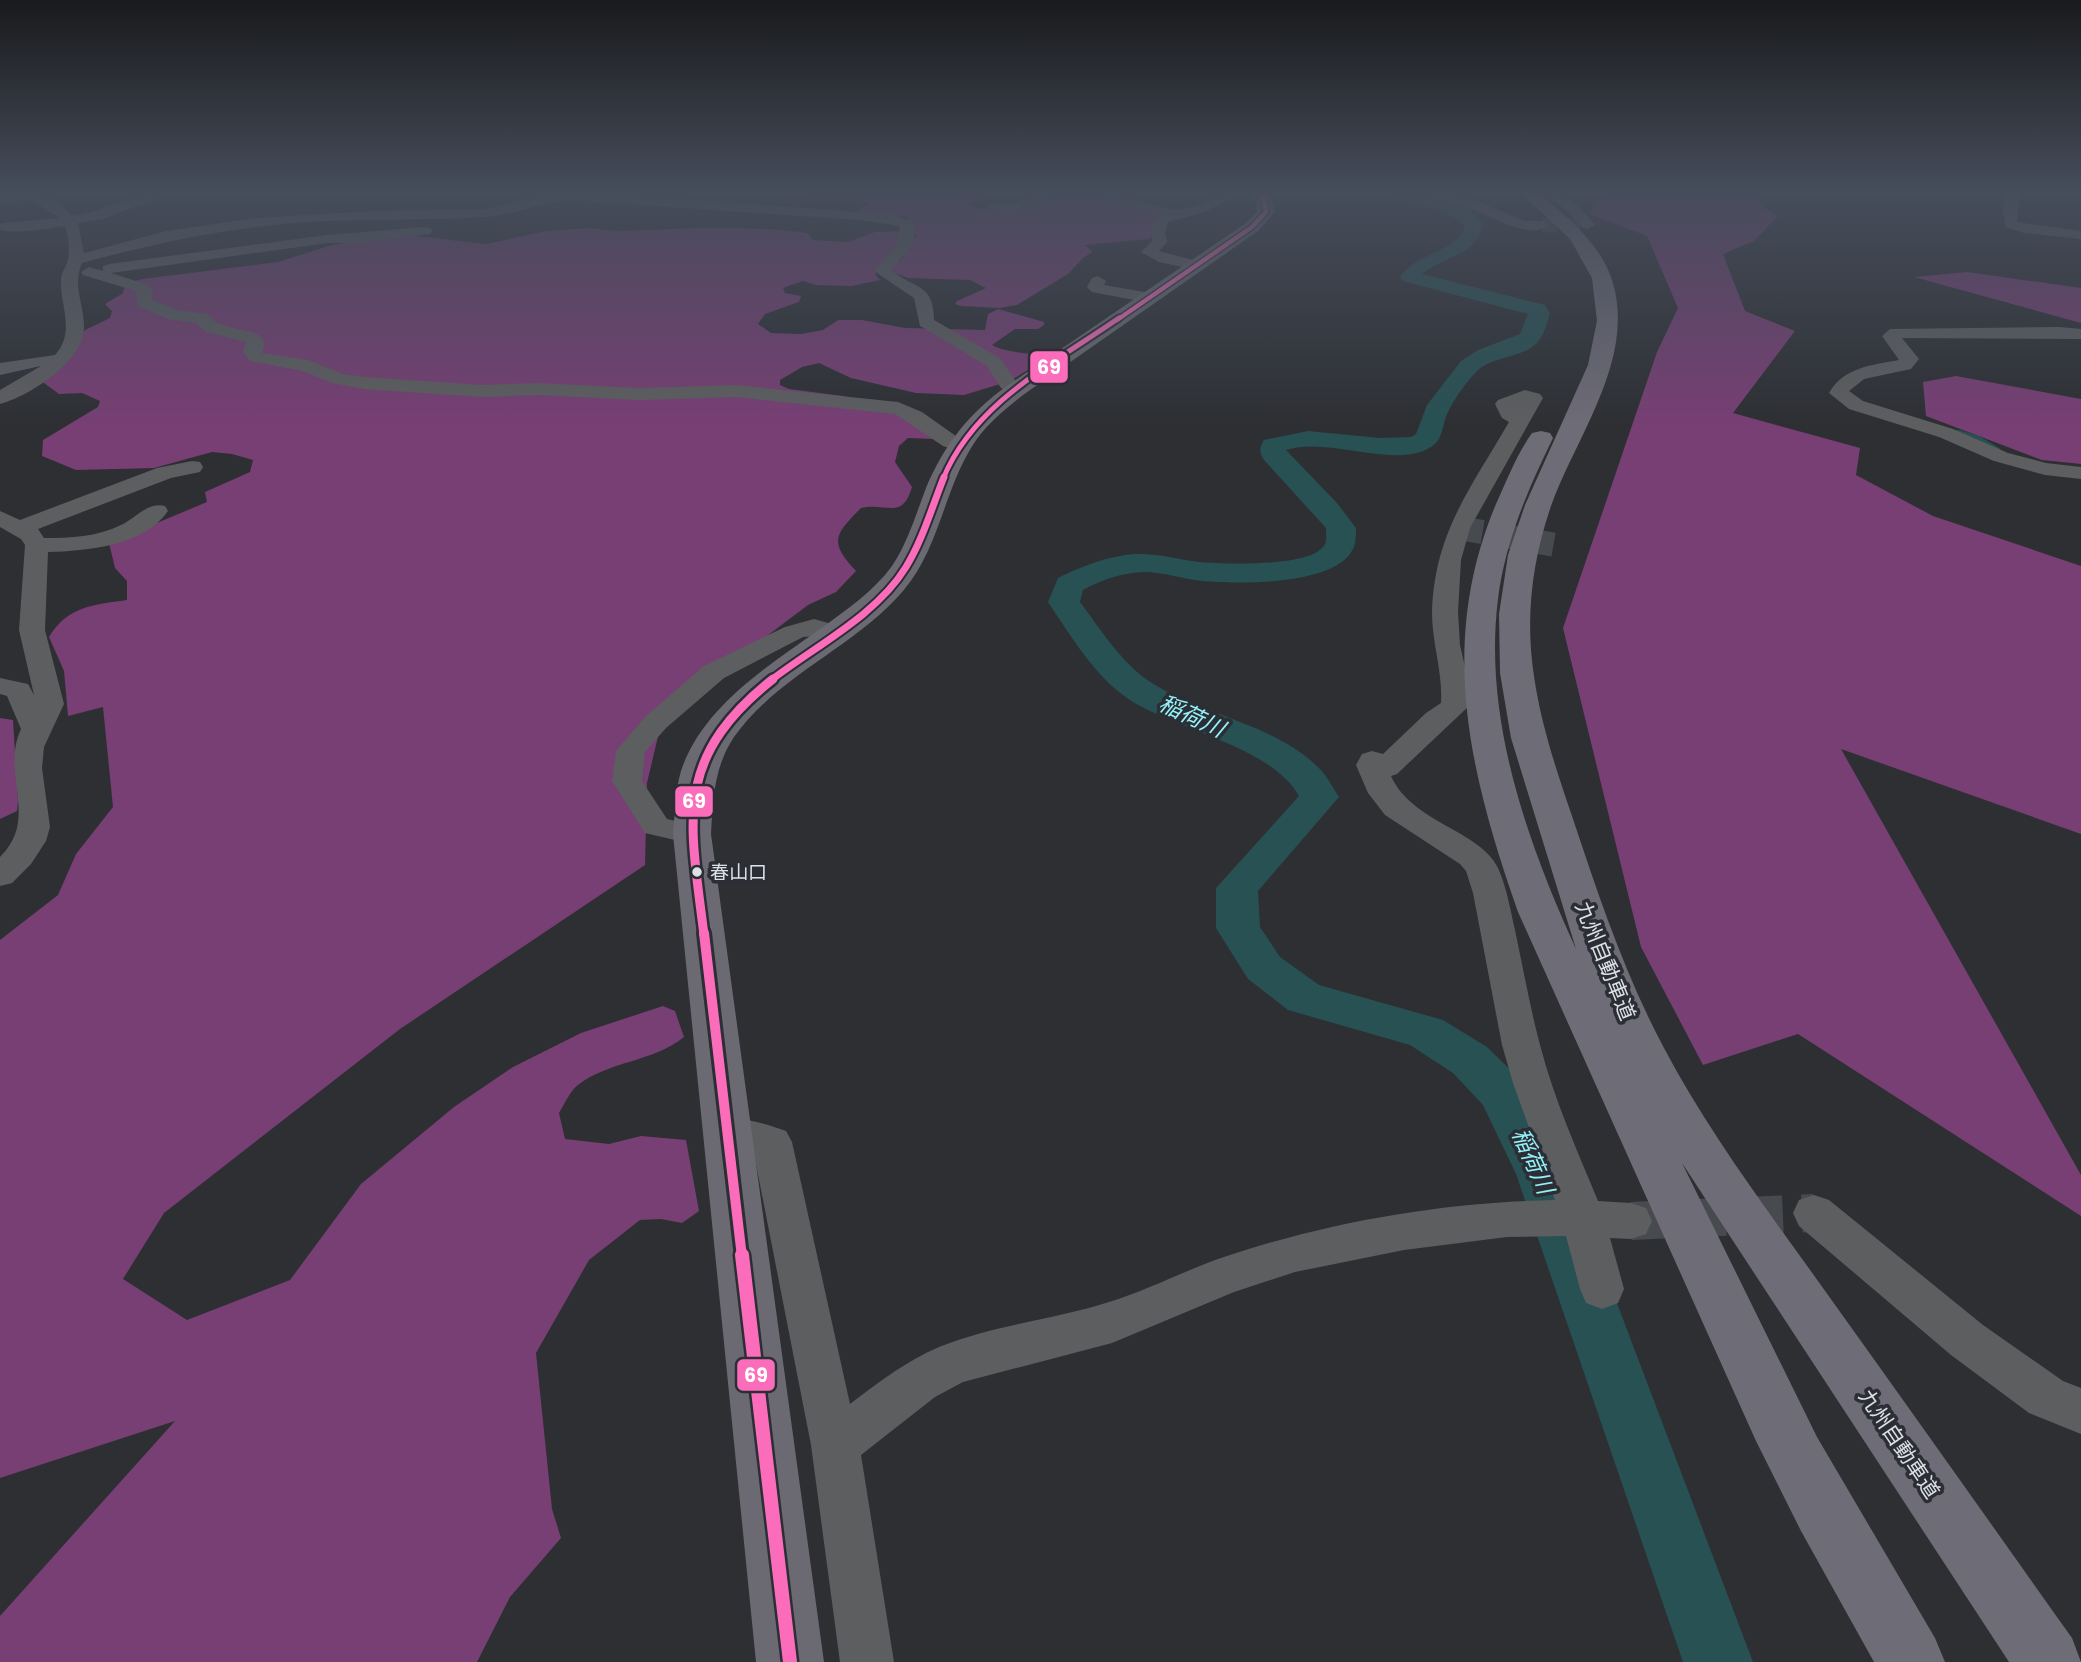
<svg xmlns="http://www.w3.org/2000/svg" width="2081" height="1662" font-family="Poppins,'Noto Sans JP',sans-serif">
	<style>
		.forest { fill: #773f74 }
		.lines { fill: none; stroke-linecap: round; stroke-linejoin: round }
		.stream { stroke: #285153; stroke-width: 4.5 }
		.river { fill: #285153; fill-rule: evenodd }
		.minor-tunnel-far2 { stroke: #474a4e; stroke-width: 15; stroke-dasharray: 15 8; stroke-linecap: butt }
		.minor-tunnel-far1 { stroke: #474a4e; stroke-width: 24; stroke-dasharray: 24 12; stroke-linecap: butt }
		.minor-tunnel { stroke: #474a4e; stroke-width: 38; stroke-dasharray: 38 19; stroke-linecap: butt }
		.minor { fill: #5d5e60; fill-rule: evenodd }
		.major { fill: #6b6a72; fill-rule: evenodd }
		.highway { fill: #6e6c76; fill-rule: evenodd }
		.bus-1-far5-casing { stroke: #2b2e35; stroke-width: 7 }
		.bus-1-far4-casing { stroke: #2b2e35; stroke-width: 9 }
		.bus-1-far3-casing { stroke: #2b2e35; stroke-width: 11 }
		.bus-1-far2-casing { stroke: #2b2e35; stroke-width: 14 }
		.bus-1-far1-casing { stroke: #2b2e35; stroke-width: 16 }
		.bus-1-casing { stroke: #2b2e35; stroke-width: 19 }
		.bus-1-far5 { stroke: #fb6dba; stroke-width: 4.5 }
		.bus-1-far4 { stroke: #fb6dba; stroke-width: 5 }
		.bus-1-far3 { stroke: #fb6dba; stroke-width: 7 }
		.bus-1-far2 { stroke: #fb6dba; stroke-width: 9 }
		.bus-1-far1 { stroke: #fb6dba; stroke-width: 10 }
		.bus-1 { stroke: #fb6dba; stroke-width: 14 }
		.bus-dot { fill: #dde0e4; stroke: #2b2e35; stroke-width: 2.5 }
		.labels { text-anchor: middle; stroke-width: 7; stroke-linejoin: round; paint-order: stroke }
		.bus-label { font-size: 19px; fill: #dde0e4; stroke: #2b2e35; text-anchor: start }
		.street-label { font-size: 21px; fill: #dde0e4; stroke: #2b2e35 }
		.water-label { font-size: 23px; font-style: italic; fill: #93f2f8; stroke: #2b2e35 }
		.line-badge { stroke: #2b2e35; stroke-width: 2.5 }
		.badge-label { font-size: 19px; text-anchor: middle; font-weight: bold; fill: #fff }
	</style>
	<rect width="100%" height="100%" fill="#2d2f33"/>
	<g class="forest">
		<path d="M 797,193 L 995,194 L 967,204 C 979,211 1005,210 1020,208 C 1032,206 1044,198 1056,197 C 1094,192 1133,205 1169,214 L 1149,239 L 1085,245 L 1093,252 L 1084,257 L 1068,274 L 1017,305 L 999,308 L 961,306 L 955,304 L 957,301 L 986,288 L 970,280 L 908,278 L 892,272 L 890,267 L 901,260 L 916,236 L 907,217 L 855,214 L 871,202 L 794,197 Z"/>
		<path d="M 1613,193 L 1747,193 L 1777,217 L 1754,241 L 1723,254 L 1745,311 L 1795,331 L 1733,413 L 1860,448 L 1856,475 L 1933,516 L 2081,566 L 2081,834 L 1841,749 L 2081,1175 L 2081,1216 L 1798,1034 L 1703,1065 L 1641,947 L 1563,628 L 1657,352 L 1678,308 L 1647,236 L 1590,214 L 1597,201 L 1619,197 Z"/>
		<path d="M 590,228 C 618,233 643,230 671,229 C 716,227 762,227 807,233 L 813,240 L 848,242 L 875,232 L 904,231 L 902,247 L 875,274 L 880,280 L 852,286 L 816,285 L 803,281 L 783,288 L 785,293 L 801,296 L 799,302 L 765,314 L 758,324 L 771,333 L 801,334 L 823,330 L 838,320 L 862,320 L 905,328 L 985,330 L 988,314 L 998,309 L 1044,322 L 1044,325 L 1038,329 L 1015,329 L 992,345 C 1005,353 1033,353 1049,357 L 1010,381 L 964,395 L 916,393 L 851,378 L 819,363 L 802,367 L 780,380 L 780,385 L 789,389 L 843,396 L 906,412 L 933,439 L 908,438 L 899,446 L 895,462 L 912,487 C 902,521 887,502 861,508 C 834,535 829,542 856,571 L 836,592 L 808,605 L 735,660 L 660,728 L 647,783 L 645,865 L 400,1029 L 164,1213 L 123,1279 L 187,1320 L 290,1280 L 361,1184 L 454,1107 L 513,1067 L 581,1033 L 663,1006 L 675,1011 L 684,1037 C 653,1062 609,1061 578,1085 C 570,1091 564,1105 559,1113 L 565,1139 L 609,1144 L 641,1136 L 686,1140 L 699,1211 L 682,1223 L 661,1219 L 640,1220 L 589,1260 L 536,1353 L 552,1509 L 561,1538 L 510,1597 L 477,1662 L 0,1662 L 0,1616 L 175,1421 L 0,1478 L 0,940 L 58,895 L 76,854 L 113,807 L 103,707 L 68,716 L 64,671 L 49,637 C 68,606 93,605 127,600 L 127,581 L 115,568 L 109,543 L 207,502 L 205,492 L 250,472 L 253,460 L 232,454 L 212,452 L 154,468 L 76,470 L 42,456 L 43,440 L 98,407 L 100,401 L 82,393 L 59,394 L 40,380 L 85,330 L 110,318 L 112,311 L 105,304 L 123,293 L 125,284 L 142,279 L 278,262 L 332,245 L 407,235 L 486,244 L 547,231 Z"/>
		<path d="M 1967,272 L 2081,288 L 2081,323 L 1914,277 Z"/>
		<path d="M 1956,376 L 2081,399 L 2081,464 L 2042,460 L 1926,416 L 1923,382 Z"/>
		<path d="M 0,718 L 13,720 L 18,801 L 17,811 L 0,819 Z"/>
	</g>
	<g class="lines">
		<path class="stream" d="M 1958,432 L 1978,438 L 1998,450"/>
		<path class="river" d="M 1384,193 C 1418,193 1460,194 1483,224 C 1476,257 1445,255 1422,274 L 1545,305 L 1550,314 C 1547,322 1545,332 1540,339 C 1528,358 1495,355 1478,370 C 1466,382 1454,399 1447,414 C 1442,426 1443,440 1431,447 C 1394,470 1329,436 1286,450 L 1337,503 L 1356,528 C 1356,535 1356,543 1353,549 C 1335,586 1238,584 1202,581 C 1182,579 1164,572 1144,572 C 1122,573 1103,579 1083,590 L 1080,602 C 1102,631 1122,665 1155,685 C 1207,716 1277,725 1321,770 C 1328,778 1333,788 1339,797 L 1258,891 L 1260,927 L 1280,957 L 1319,985 L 1443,1020 L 1487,1047 L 1520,1079 L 1568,1174 L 1753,1662 L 1683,1662 L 1516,1174 L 1483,1105 L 1453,1073 L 1410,1045 L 1288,1010 L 1248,979 L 1216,928 L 1216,888 L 1299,796 C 1270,745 1174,730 1127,698 C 1093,674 1071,636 1048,602 L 1058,578 C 1082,566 1108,556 1135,554 C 1157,553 1177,559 1199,562 C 1222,564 1314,568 1325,544 C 1327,540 1326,533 1326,528 L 1264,460 C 1259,452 1259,448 1264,440 L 1308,431 L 1380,438 L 1411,437 L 1416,434 L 1427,405 L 1461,361 L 1478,350 L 1520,334 L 1528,314 L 1403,281 L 1400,277 C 1419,250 1457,254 1465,225 L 1440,210 L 1386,197 Z"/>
		<path class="minor-tunnel-far2" d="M 1542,225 L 1588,225"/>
		<path class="minor-tunnel-far1" d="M 1459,528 L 1556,545"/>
		<path class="minor-tunnel" d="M 1631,1221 L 1814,1213"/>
		<g class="minor">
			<path d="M 19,193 C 40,192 59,200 73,216 C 106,210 138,192 172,193 L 102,219 L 78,223 L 84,253 L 166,231 L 256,218 L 371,211 L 487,209 L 546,194 L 599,193 L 887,214 L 912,221 C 921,242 904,255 891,270 C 914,289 934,283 934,320 L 1000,358 L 1015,380 L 1028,389 L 1018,395 L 1001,388 L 987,366 L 920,326 L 914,298 L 877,273 L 875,270 L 897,245 L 900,226 L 860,220 L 569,200 C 540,202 514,215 485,217 C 421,221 357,218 292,223 C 216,230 156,243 82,263 C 72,285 84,304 84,327 C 84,361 30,396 0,404 L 0,390 L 41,366 L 0,375 L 0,363 L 55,355 C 76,332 60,306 61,280 C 61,272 67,266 68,259 C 70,248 68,235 65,226 C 45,229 19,234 0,230 L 0,224 L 5,223 L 60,218 L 31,200 L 0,204 L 0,196 Z"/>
			<path d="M 1039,193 L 1057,193 C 1042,206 1003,221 986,207 L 993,203 L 1015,203 Z"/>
			<path d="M 1098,193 C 1125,192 1154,211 1180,209 C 1203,208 1218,192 1244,193 L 1205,212 L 1168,222 L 1165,232 L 1167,242 L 1159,251 L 1201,262 L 1204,265 L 1196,270 L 1159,262 L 1141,252 L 1152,241 C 1151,231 1151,218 1162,214 L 1112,202 Z"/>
			<path d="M 1421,193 L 1443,193 L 1479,202 L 1524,221 L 1542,221 L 1549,225 C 1531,241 1491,216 1472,209 C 1456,203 1439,200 1423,196 Z"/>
			<path d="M 1542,193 C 1566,192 1581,207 1595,225 L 1588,229 L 1583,228 L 1565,209 Z"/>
			<path d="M 2006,193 L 2020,193 L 2017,222 L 2081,231 L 2081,239 L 2024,233 L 2005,227 L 2003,208 Z"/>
			<path d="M 425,227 L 430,228 L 432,231 L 430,234 L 352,243 L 327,243 L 111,273 L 148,285 L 153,290 L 152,300 L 177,310 L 207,314 L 218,324 L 258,334 L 265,343 L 262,353 L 308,360 L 343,374 L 364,377 L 482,385 L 539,383 L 638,388 L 737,385 L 898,402 L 922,412 L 970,446 L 967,450 L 960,452 L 943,446 L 895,414 L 737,397 L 638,400 L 539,395 L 482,397 L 364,389 L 332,383 L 303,371 L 250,361 L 243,352 L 246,342 L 206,332 L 196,323 L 168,319 L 138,306 L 136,291 L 83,275 L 81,272 L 89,267 L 103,271 L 103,266 L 109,264 L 327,235 Z"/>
			<path d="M 1098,276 L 1106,281 L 1104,285 L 1150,293 L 1158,298 L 1150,303 L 1092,292 L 1087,287 L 1092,278 Z"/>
			<path d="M 2060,327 L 2081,329 L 2081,339 L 1902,338 L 1919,359 L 1911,369 L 1864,379 L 1849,391 L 1863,401 L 1953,429 L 2008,453 L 2046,463 L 2081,467 L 2081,479 L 2045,475 L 1994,461 L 1939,437 L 1849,409 L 1829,393 C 1844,367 1872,365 1899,360 L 1882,336 L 1890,329 Z"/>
			<path d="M 1525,390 L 1540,394 L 1543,398 L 1470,528 L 1461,560 L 1458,612 L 1460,645 L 1470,689 L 1469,706 L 1397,774 L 1391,776 C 1412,823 1480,830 1498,868 C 1507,888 1510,909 1515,930 C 1523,968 1530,1007 1540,1045 C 1554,1099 1577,1150 1598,1201 L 1631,1203 L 1646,1208 L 1652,1221 L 1646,1234 L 1631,1239 L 1610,1238 L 1624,1289 L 1618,1303 L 1602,1309 L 1586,1303 L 1580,1289 L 1566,1236 L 1507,1237 L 1404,1250 L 1295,1272 L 1234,1292 L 1112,1343 L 963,1382 L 935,1397 L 861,1455 L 894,1662 L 840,1662 L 811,1445 L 754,1154 L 714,1144 L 708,1133 L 714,1122 C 737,1114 764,1123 786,1131 L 792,1142 L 850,1404 C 879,1382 906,1361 939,1347 C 993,1325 1053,1320 1109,1302 C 1149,1290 1187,1269 1227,1256 C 1332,1221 1445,1202 1555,1200 L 1513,1083 L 1502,1045 L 1473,893 L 1466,871 L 1460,864 L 1385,815 L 1368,793 L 1356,765 L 1362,754 L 1372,751 L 1383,754 L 1426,713 L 1441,703 C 1443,673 1432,643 1432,613 C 1434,533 1471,488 1509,422 L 1502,418 L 1495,404 L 1498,400 Z"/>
			<path d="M 192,461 L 200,462 L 203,467 L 200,472 L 171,478 L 38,529 L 44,538 C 70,538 97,537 121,525 C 136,518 147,502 165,506 L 168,511 C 144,546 87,551 48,552 L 45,630 L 64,704 L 44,747 L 42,768 L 50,827 L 46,841 L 31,864 L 12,883 L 0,886 L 0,857 C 40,818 0,774 21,729 L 7,696 L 0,694 L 0,678 L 28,684 L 34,695 L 19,630 L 25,545 L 21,539 L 0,527 L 0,511 L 20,520 L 157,468 Z"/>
			<path d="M 814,619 L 846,628 L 850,634 L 846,640 C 831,643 818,634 803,637 L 724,678 L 666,728 L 645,752 L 642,781 L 667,819 L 703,827 L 708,834 L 703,841 L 692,844 L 645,833 L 612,781 L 616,751 L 621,745 L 646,716 L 704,666 L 785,627 Z"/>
			<path d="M 1814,1195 L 1829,1200 L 1983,1325 L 2063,1381 L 2081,1388 L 2081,1434 L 2029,1413 L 1951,1355 L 1799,1226 L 1793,1213 L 1799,1200 Z"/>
		</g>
		<path class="major" d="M 1250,193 L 1267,193 L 1272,200 L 1275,212 L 1258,231 L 1023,395 C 1004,410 984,426 971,448 C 943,494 939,549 903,591 C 854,648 778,675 734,737 C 714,767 713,799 711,834 L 824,1662 L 756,1662 L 673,834 C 675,813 675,791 681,771 C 702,707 768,666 820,629 C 845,611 874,591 892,566 C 908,542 916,514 926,488 C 944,445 969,413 1007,386 L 1246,223 L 1257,211 L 1256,201 Z"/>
		<path class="highway" d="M 1521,193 L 1539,193 C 1567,217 1600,243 1612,280 C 1637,358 1576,436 1551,506 C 1532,561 1525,618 1534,676 C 1541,725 1557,772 1573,819 C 1599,897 1625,975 1664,1048 C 1710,1135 1771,1215 1828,1295 C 1910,1409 1991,1524 2072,1638 L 2081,1662 L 2009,1662 L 1682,1163 L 1817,1437 L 1935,1638 L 1945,1662 L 1874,1662 L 1801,1531 L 1756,1441 L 1518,912 C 1470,775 1437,644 1496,504 C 1507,480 1517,454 1532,433 L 1541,431 L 1550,433 L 1553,438 C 1528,489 1505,542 1498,599 C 1483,719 1527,841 1576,949 L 1511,738 L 1500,673 L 1499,614 L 1508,555 L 1525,505 L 1588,365 L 1597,321 L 1592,278 L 1570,239 Z"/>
		<defs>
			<path id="bus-1-far5" d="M 1117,320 L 1252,227 L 1266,212 L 1264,200 L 1258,193"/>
			<path id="bus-1-far4" d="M 943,479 C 974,403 1054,363 1119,318"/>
			<path id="bus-1-far3" d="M 770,681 C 815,646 876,616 906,567 C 923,539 932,507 944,477"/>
			<path id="bus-1-far2" d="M 704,935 C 690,821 672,759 773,679"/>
			<path id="bus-1-far1" d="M 704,933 L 742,1257"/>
			<path id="bus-1" d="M 742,1255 L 790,1662"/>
		</defs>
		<use href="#bus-1-far5" class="bus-1-far5-casing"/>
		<use href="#bus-1-far4" class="bus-1-far4-casing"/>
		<use href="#bus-1-far3" class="bus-1-far3-casing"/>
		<use href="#bus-1-far2" class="bus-1-far2-casing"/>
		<use href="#bus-1-far1" class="bus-1-far1-casing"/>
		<use href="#bus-1" class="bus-1-casing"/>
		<use href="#bus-1-far5" class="bus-1-far5"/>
		<use href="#bus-1-far4" class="bus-1-far4"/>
		<use href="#bus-1-far3" class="bus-1-far3"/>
		<use href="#bus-1-far2" class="bus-1-far2"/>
		<use href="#bus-1-far1" class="bus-1-far1"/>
		<use href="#bus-1" class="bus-1"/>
	</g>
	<linearGradient id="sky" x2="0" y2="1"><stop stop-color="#191a1c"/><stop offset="0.45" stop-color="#464d5b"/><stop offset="1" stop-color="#464d5b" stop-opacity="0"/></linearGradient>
	<rect width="2081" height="425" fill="url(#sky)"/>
	<circle class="bus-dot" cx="697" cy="872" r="6"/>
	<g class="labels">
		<g class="bus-label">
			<text x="710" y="879">春山口</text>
		</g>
		<g class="street-label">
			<text transform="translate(1605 961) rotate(68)" y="7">九州自動車道</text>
			<text transform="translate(1899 1444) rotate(56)" y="7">九州自動車道</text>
		</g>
		<g class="water-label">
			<text transform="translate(1192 716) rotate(25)" y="8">稲荷川</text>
			<text transform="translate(1533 1161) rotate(66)" y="8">稲荷川</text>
		</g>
	</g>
	<g class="line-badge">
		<rect x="1029" y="350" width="40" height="34" rx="7" fill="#fb6dba"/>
		<rect x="674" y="785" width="40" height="33" rx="7" fill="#fb6dba"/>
		<rect x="736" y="1358" width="40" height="34" rx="7" fill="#fb6dba"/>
	</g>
	<g class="badge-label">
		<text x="1049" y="374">69</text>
		<text x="694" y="808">69</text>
		<text x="756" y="1382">69</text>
	</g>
</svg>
